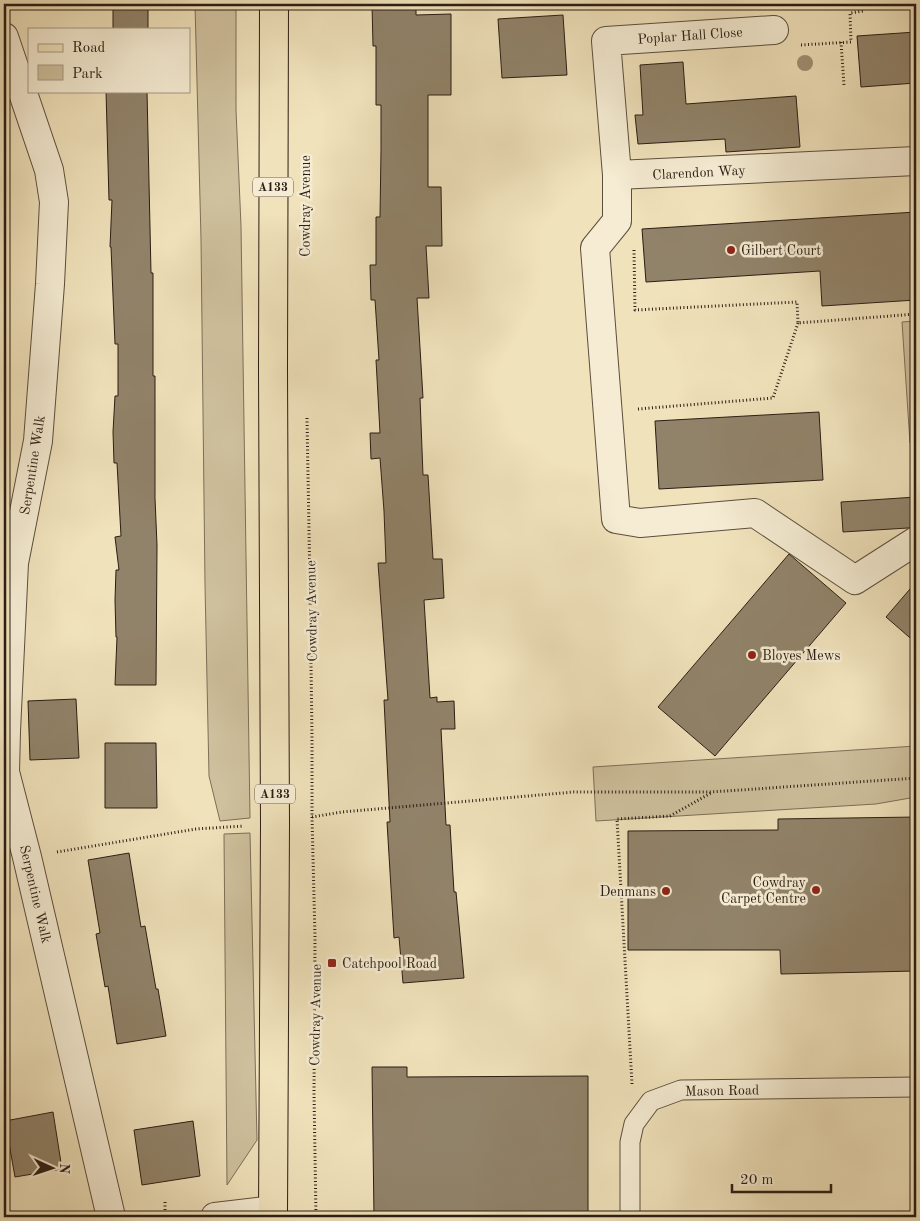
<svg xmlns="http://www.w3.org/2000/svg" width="920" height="1221" font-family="'Old Standard TT',serif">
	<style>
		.green { fill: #cfc19e; stroke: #7d6f58 }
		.building { fill: #91836a; stroke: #2b1d13 }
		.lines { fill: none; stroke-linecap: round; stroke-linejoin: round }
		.lane-casing { stroke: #5c4e3d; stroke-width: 21 }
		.street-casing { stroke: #5c4e3d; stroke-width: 30 }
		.primary-casing { stroke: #2b1d13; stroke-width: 30 }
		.path { stroke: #2b1d13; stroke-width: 3; stroke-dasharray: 1 2.5; stroke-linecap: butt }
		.lane { stroke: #f5ecd3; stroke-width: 19 }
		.street { stroke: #f5ecd3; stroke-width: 28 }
		.primary { stroke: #f0e2bb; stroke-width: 28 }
		.tree { fill: #9f9176 }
		.poi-dot { fill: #8f2418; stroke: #f5ecd3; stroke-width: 2 }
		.labels { text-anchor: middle; stroke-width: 5; stroke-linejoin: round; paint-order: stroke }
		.shield { fill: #f5ecd3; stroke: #685b4d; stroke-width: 1 }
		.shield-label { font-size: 12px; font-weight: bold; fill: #2b1d13 }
		.street-label { font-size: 14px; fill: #2b1d13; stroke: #f5ecd3 }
		.poi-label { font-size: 14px; fill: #2b1d13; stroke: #f5ecd3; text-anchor: start }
	</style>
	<rect width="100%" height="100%" fill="#f0e2bb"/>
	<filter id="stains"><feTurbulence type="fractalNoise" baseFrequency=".004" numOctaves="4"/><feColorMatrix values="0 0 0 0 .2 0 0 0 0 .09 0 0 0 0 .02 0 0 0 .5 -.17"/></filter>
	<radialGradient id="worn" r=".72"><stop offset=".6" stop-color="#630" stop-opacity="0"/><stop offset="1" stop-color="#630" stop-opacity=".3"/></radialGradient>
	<g class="green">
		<path d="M 195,4 L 236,4 L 236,110 L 241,226 L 250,818 L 220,821 L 209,776 L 205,585 L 201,239 Z"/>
		<path d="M 916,321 L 916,442 L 910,443 L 902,322 Z"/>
		<path d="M 916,746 L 916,797 L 876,804 L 596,821 L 593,767 Z"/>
		<path d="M 250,833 L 257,1140 L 227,1185 L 224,834 Z"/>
	</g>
	<g class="building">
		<rect x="113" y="4" width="35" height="25"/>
		<path d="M 372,4 L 416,4 L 416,15 L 451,14 L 451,95 L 428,95 L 428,187 L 441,187 L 442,246 L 426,246 L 429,298 L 417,298 L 423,398 L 420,398 L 423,475 L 428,475 L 433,559 L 442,559 L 444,598 L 424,600 L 430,698 L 437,697 L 437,702 L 454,701 L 455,729 L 441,729 L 446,825 L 450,825 L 454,892 L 456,892 L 464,978 L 403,983 L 399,937 L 394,938 L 387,822 L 390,822 L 384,700 L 388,700 L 378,563 L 386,563 L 384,511 L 380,458 L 371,459 L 370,433 L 380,433 L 376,360 L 379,360 L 375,300 L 371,300 L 370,265 L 376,265 L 376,217 L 380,217 L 381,150 L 381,105 L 376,105 L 376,46 L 373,46 Z"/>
		<path d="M 563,15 L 567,75 L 502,78 L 498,19 Z"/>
		<path d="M 916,32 L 916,83 L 861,87 L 857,36 Z"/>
		<path d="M 683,62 L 686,104 L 796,96 L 800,147 L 726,152 L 725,139 L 638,144 L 635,115 L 643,115 L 640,65 Z"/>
		<path d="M 106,91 L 147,91 L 151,273 L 153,273 L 153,376 L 155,376 L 155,498 L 157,545 L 156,685 L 115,685 L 117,637 L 116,637 L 115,600 L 116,570 L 119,570 L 115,537 L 121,536 L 117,463 L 114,463 L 113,432 L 115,396 L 118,396 L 118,344 L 115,344 L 111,247 L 110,247 L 112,200 L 109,200 Z"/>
		<path d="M 916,212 L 916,300 L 822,306 L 820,271 L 646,282 L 642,229 Z"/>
		<path d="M 819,412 L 823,480 L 659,489 L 655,421 Z"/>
		<path d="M 916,497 L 916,526 L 908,528 L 843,532 L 841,502 Z"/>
		<path d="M 789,554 L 846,603 L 715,756 L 658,707 Z"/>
		<path d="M 916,582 L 916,643 L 886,617 Z"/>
		<path d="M 76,699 L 79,758 L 30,760 L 28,701 Z"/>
		<path d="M 105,743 L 156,743 L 157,808 L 105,808 Z"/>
		<path d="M 916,817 L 916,971 L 781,974 L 780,950 L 628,950 L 628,831 L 778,830 L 778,819 Z"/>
		<path d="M 129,853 L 141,927 L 145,926 L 156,989 L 158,989 L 166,1036 L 117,1044 L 108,986 L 105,987 L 96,934 L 100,933 L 88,860 Z"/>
		<path d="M 372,1067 L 407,1067 L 407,1077 L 588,1076 L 588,1217 L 374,1217 Z"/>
		<path d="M 53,1112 L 62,1169 L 15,1177 L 5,1121 Z"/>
		<path d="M 193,1121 L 200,1176 L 142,1185 L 134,1130 Z"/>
	</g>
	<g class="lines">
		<defs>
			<path id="lane" d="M 630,1217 L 630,1142 L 634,1124 L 651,1101 L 681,1090 L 916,1087"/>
			<g id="street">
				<path d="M 774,30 L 606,41 L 617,175 L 916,161"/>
				<path d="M 4,37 L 49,170 L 54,202 L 50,284 L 38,441 L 14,563 L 6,731 L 5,772 L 27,857 L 111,1217"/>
				<path d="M 617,175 L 617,221 L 595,248 L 616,519 L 640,523 L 755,513 L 855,580 L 916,541"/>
				<path d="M 215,1217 L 273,1210"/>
			</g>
			<path id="primary" d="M 273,1217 L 275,824 L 273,370 L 274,4"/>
		</defs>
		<use href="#lane" class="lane-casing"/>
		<use href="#street" class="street-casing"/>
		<use href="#primary" class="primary-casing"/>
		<g class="path">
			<path d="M 841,42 L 844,85"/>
			<path d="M 801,45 L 851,42 L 850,13 L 863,11 L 863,4"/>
			<path d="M 634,250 L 635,310 L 797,302 L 798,323 L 916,314"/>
			<path d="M 638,409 L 773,398 L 798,323"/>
			<path d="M 307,418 L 310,587 L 312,738 L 312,817 L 315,937 L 314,1093 L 316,1217"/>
			<path d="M 312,817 L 342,812 L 574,792 L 711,792 L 916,778"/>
			<path d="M 57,852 L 196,829 L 244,826"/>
			<path d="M 632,1084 L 617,819 L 670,816 L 711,793"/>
			<path d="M 165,1202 L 165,1211"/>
		</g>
		<use href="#lane" class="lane"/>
		<use href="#street" class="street"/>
		<use href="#primary" class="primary"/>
	</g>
	<circle class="tree" cx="805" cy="63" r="8"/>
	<g class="poi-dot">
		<circle cx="731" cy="250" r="5"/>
		<circle cx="752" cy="655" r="5"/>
		<circle cx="816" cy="890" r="5"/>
		<circle cx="666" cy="891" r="5"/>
		<rect x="327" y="958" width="10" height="10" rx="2.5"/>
	</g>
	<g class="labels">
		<g class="shield">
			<rect x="253" y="177.5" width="40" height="19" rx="4"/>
			<rect x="255" y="784.5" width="40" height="19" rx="4"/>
		</g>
		<g class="shield-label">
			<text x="273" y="191">A133</text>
			<text x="275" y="798">A133</text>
		</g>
		<g class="street-label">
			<text transform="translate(690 35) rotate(-4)" y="5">Poplar Hall Close</text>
			<text transform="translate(699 172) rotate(-3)" y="5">Clarendon Way</text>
			<text transform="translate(305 206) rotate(-90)" y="5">Cowdray Avenue</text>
			<text transform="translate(32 465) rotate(-81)" y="5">Serpentine Walk</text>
			<text transform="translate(311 611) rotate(-91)" y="5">Cowdray Avenue</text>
			<text transform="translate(36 894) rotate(77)" y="5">Serpentine Walk</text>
			<text transform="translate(315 1015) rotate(-89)" y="5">Cowdray Avenue</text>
			<text transform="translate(722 1090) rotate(-1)" y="5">Mason Road</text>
		</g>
		<g class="poi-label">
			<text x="741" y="255">Gilbert Court</text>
			<text x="762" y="660">Bloyes Mews</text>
			<text x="806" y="887" text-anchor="end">Cowdray<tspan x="806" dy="16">Carpet Centre</tspan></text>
			<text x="656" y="896" text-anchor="end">Denmans</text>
			<text x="342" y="968">Catchpool Road</text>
		</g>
	</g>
	<rect width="920" height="1221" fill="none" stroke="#f0e2bb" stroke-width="20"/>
	<rect x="5" y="5" width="910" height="1211" fill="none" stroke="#2b1d13" stroke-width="2.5"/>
	<rect x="10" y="10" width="900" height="1201" fill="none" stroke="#2b1d13"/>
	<rect x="28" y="28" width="162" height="65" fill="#f5ecd3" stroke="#a49986"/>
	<rect x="38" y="44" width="25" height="8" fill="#f0e2bb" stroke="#a49986"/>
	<text x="72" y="52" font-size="15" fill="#2b1d13">Road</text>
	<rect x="38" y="65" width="25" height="15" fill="#cfc19e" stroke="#a49986"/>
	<text x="72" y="78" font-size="15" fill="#2b1d13">Park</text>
	<g transform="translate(52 1168) rotate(93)" stroke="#f5ecd3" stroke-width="4" paint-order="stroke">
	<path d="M0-4L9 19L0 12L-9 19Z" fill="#2b1d13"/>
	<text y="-8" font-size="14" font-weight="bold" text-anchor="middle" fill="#2b1d13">N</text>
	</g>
	<path d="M732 1184v8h99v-8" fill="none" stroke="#2b1d13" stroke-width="2.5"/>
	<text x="740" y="1184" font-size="15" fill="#2b1d13" stroke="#f5ecd3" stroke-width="4" paint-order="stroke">20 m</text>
	<rect width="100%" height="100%" filter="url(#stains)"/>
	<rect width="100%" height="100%" fill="url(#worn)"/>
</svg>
